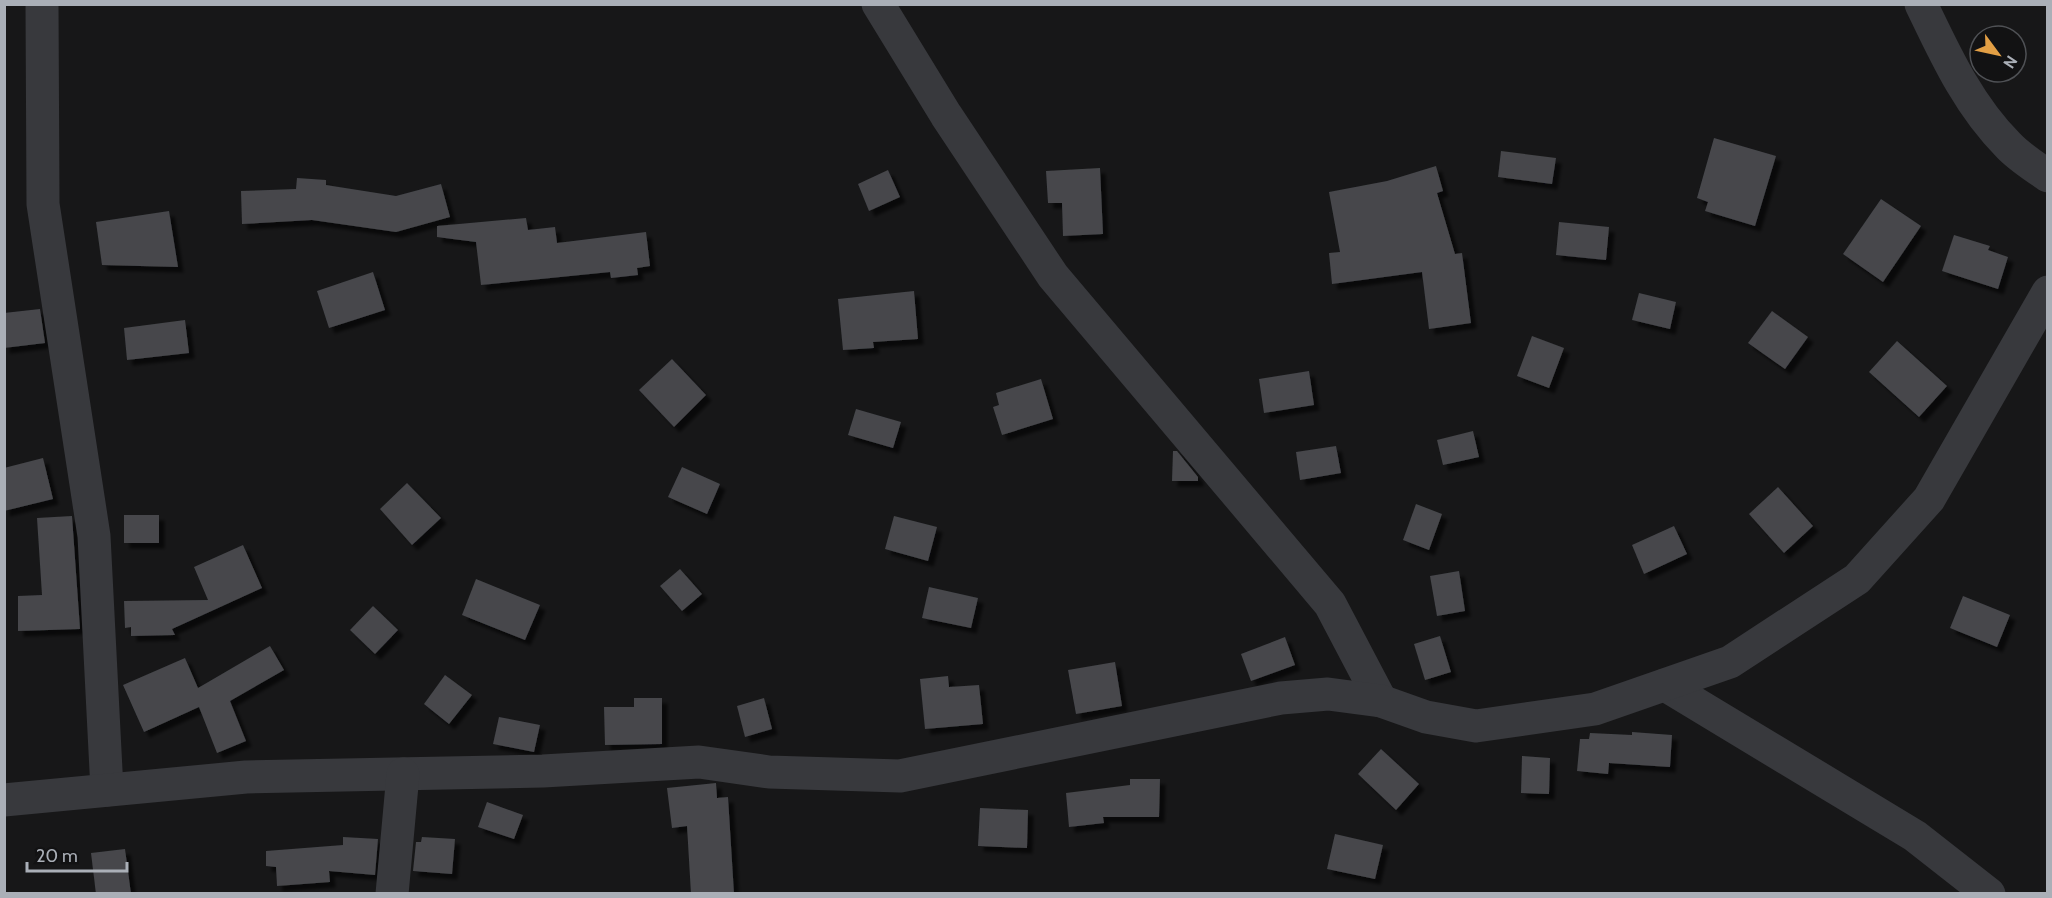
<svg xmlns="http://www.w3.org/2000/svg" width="2052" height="898" font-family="Cabin,sans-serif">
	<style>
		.building { fill: #46474b; filter: url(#shadow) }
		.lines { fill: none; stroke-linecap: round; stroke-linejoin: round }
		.minor { stroke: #38393d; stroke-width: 33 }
		.tertiary { stroke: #38393d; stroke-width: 33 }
	</style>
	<defs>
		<filter id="shadow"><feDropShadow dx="5.5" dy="5.5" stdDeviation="1.5" flood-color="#0009"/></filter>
	</defs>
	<rect width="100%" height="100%" fill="#171718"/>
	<g class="building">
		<path d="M 1714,138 L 1776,156 L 1755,226 L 1705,211 L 1708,202 L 1697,198 Z"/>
		<path d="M 1501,151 L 1556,158 L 1552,184 L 1498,177 Z"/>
		<path d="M 1436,166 L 1443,191 L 1437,193 L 1455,254 L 1462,253 L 1471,323 L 1429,329 L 1422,272 L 1332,284 L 1329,253 L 1340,252 L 1329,192 L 1387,181 Z"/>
		<path d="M 1100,168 L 1103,234 L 1063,236 L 1062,203 L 1048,203 L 1046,171 Z"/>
		<path d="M 888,170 L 900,197 L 869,211 L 858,184 Z"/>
		<path d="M 297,178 L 326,180 L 326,185 L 396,196 L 441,184 L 450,217 L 396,232 L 312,220 L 242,224 L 241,191 L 296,189 Z"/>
		<path d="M 1881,199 L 1921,226 L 1883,282 L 1843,254 Z"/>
		<path d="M 169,211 L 178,267 L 102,265 L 96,222 Z"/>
		<path d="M 526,218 L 528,230 L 555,227 L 557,243 L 646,232 L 650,266 L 637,268 L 638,275 L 611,278 L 610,272 L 481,285 L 476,242 L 437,237 L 437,226 Z"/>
		<path d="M 1559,222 L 1609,227 L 1606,260 L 1556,255 Z"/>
		<path d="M 1954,235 L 1990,246 L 1988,250 L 2008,257 L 1998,289 L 1942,271 Z"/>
		<path d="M 373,272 L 385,310 L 329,328 L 317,291 Z"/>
		<path d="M 914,291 L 918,339 L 873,342 L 874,348 L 843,350 L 838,299 Z"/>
		<path d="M 1639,293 L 1676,302 L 1670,329 L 1632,320 Z"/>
		<path d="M 40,309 L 45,343 L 4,348 L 4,313 Z"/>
		<path d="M 1772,311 L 1808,337 L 1785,369 L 1748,343 Z"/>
		<path d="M 185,320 L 189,353 L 127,360 L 124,328 Z"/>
		<path d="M 1532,336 L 1564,348 L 1549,388 L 1517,376 Z"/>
		<path d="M 1897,341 L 1947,386 L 1919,417 L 1869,372 Z"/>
		<path d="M 672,359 L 706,395 L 674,427 L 639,390 Z"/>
		<path d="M 1309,371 L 1314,405 L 1264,413 L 1259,379 Z"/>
		<path d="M 1041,379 L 1053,419 L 1002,435 L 993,407 L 999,405 L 996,393 Z"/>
		<path d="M 856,409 L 901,422 L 893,448 L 848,435 Z"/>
		<path d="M 1473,431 L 1479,457 L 1443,465 L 1437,440 Z"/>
		<path d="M 1336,446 L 1341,473 L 1300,480 L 1296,452 Z"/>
		<path d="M 1173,451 L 1177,451 L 1198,477 L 1198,481 L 1172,481 Z"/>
		<path d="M 43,458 L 53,499 L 4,511 L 4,468 Z"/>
		<path d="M 682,467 L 720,484 L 707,514 L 668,497 Z"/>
		<path d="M 407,483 L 441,518 L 412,545 L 380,509 Z"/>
		<path d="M 1778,487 L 1813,526 L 1784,553 L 1749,514 Z"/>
		<path d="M 1416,504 L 1442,514 L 1429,550 L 1403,540 Z"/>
		<rect x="124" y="515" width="35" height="28"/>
		<path d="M 72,516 L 80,629 L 18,631 L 18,596 L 42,595 L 37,518 Z"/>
		<path d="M 894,516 L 937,527 L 928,561 L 885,549 Z"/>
		<path d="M 1674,526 L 1687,554 L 1644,574 L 1632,545 Z"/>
		<path d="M 243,545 L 262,588 L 172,629 L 175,635 L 131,636 L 131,627 L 125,628 L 124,601 L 208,600 L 194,567 Z"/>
		<path d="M 680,569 L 702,594 L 682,611 L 660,586 Z"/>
		<path d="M 1459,571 L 1465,611 L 1437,616 L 1430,576 Z"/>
		<path d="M 476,579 L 540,605 L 525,640 L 462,615 Z"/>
		<path d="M 929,587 L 978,598 L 971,628 L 922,618 Z"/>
		<path d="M 1963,596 L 2010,615 L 1997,647 L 1950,628 Z"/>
		<path d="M 373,606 L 398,630 L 375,654 L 350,630 Z"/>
		<path d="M 1440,636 L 1451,672 L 1425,680 L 1414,644 Z"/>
		<path d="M 1285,637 L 1295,665 L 1251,681 L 1241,654 Z"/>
		<path d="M 270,646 L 284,670 L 230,701 L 246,741 L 217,753 L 199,707 L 144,732 L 123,685 L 185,658 L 198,688 Z"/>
		<path d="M 1115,662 L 1122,706 L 1076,714 L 1068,670 Z"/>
		<path d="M 445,675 L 472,695 L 449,724 L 424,704 Z"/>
		<path d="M 948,676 L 949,687 L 979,685 L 983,724 L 925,729 L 920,679 Z"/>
		<path d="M 634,698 L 662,698 L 662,744 L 605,745 L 604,707 L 634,707 Z"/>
		<path d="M 764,698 L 772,729 L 745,737 L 737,706 Z"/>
		<path d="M 499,717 L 540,725 L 534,752 L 493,744 Z"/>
		<path d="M 1632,732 L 1672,735 L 1670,767 L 1609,763 L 1608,774 L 1577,771 L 1580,739 L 1589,739 L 1590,733 L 1632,735 Z"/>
		<path d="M 1381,749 L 1419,784 L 1396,810 L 1358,774 Z"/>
		<path d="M 1522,756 L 1550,758 L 1549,794 L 1521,793 Z"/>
		<path d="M 1130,779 L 1160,779 L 1159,817 L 1103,817 L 1104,823 L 1069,827 L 1066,793 L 1130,785 Z"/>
		<path d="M 716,783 L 717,798 L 728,797 L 734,894 L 691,894 L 687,826 L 672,828 L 667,788 Z"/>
		<path d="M 487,802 L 523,815 L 514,839 L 478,827 Z"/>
		<path d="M 980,808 L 1028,810 L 1027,848 L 978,846 Z"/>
		<path d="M 1335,834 L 1383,845 L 1375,879 L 1327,869 Z"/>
		<path d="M 343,837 L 378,839 L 375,875 L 329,871 L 330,882 L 277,886 L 276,867 L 266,866 L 266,851 L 343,845 Z"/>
		<path d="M 422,837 L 455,839 L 452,874 L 413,871 L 416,842 L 421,842 Z"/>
		<path d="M 125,849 L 131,894 L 96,894 L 91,853 Z"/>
	</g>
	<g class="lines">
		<g class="minor">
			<path d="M 42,4 L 43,204 L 94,536 L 107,790"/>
			<path d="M 878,4 L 946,115 L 1053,276 L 1330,604 L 1381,701"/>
			<path d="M 1665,685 L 1915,836 L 1989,894"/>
			<path d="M 4,800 L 246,777 L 543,771 L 699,762 L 769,772 L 900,776 L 1281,698 L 1328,694 L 1381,701 L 1426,717 L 1476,726 L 1595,709 L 1730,662 L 1857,579 L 1929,499 L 2048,292"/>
			<path d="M 392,894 L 403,774"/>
		</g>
		<path class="tertiary" d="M 1921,4 C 1945,54 1968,105 2008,145 C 2019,157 2034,166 2048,176"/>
	</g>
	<rect width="2052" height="898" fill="none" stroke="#aaafb7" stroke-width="12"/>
	<g transform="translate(1998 54) rotate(123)"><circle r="28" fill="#121213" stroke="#4f5155" stroke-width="1.5"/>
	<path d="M0-4.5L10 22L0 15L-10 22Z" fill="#e29f45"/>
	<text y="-9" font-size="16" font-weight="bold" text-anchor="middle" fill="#aaafb7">N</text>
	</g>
	<path d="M27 862v9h100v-9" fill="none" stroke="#aaafb7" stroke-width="3"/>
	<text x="36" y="862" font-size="18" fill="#aaafb7" stroke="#121213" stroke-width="4.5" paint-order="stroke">20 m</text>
</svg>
